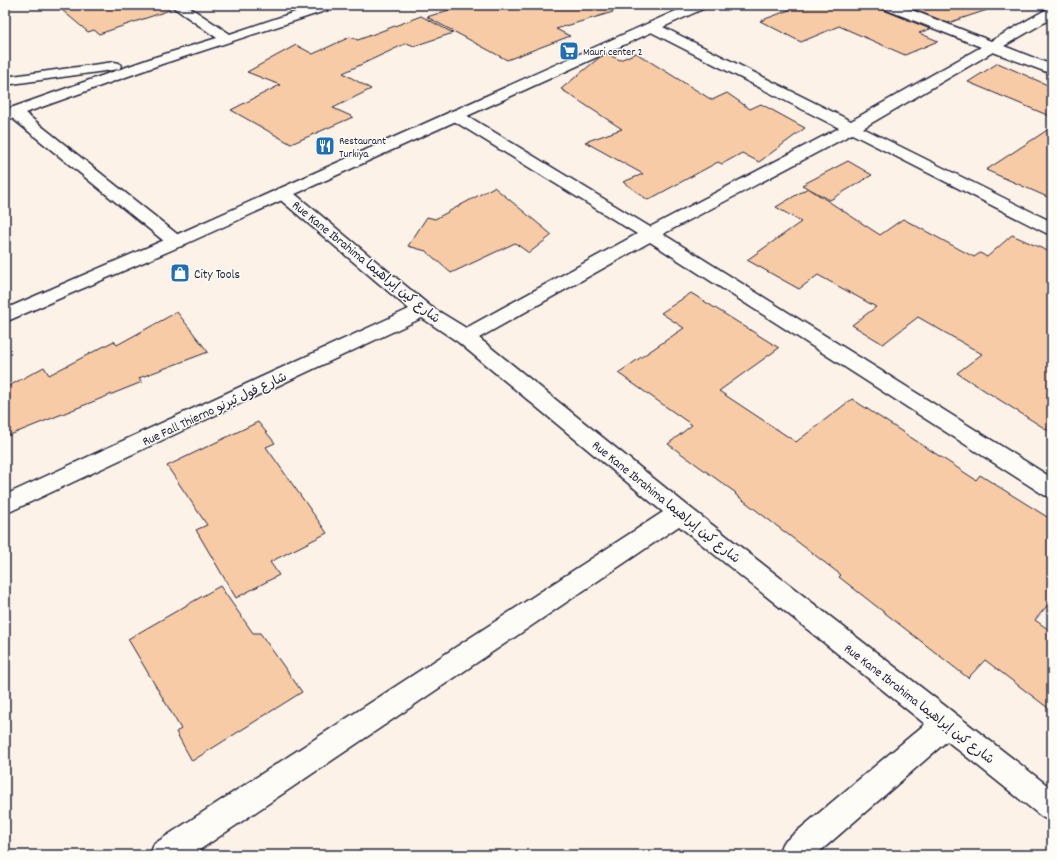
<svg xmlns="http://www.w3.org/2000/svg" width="1057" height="860" font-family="Dekko,'Playpen Sans Arabic',sans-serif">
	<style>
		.building { fill: #f8cba7; stroke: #22223b }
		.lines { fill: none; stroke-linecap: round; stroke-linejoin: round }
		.street-casing { stroke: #22223b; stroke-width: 3 }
		.secondary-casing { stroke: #22223b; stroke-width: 3 }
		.street { fill: #fdfcf7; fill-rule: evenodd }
		.secondary { fill: #fdfcf7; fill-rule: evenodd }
		.labels { text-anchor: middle; stroke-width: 3; stroke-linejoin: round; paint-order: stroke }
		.far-poi-label { font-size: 11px; fill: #22223b; stroke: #fdfcf7; text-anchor: start }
		.street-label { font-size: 13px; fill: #22223b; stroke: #fdfcf7 }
		.poi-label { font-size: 13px; fill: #22223b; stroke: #fdfcf7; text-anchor: start }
	</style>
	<rect width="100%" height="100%" fill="#fcf2e7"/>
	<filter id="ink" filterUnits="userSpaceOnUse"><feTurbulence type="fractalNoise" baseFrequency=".025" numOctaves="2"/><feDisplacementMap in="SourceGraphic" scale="8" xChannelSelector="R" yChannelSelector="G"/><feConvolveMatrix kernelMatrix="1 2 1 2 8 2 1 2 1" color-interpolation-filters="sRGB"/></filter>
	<g filter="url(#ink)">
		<g class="building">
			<path d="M 56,5 L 169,5 L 170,10 L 99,34 L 94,30 L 88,32 Z"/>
			<path d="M 464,5 L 612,5 L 613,12 L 556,29 L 570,36 L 507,60 L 427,17 Z"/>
			<path d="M 793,5 L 879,5 L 881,9 L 930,29 L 919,33 L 938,41 L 905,55 L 839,26 L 801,42 L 760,21 L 797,7 Z"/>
			<path d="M 903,5 L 986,5 L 987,10 L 948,23 Z"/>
			<path d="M 421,16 L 453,33 L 414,46 L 407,43 L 343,73 L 371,89 L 333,108 L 353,117 L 291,144 L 231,110 L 280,85 L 247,72 L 296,45 L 313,54 L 350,37 L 358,40 Z"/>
			<path d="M 636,53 L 712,100 L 727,93 L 750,109 L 761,104 L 805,128 L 759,162 L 742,153 L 722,164 L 718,162 L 648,200 L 623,182 L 643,174 L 585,142 L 622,129 L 561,89 L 600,57 L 607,54 L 620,60 Z"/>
			<path d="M 998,63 L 1052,87 L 1052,117 L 968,82 Z"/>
			<path d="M 1052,127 L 1052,199 L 986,170 Z"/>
			<path d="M 848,161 L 872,175 L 830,200 L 802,185 Z"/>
			<path d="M 494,187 L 552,235 L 529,253 L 515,243 L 451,273 L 426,251 L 408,246 L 427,217 L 435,219 Z"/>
			<path d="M 808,188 L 880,235 L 903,219 L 974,257 L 980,253 L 987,257 L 1012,235 L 1052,253 L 1052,433 L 957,373 L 982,354 L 918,317 L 883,344 L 852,325 L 876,307 L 818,275 L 799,289 L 747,260 L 801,222 L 776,207 Z"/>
			<path d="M 691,293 L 779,348 L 719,391 L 796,442 L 852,399 L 976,480 L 980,475 L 1052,520 L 1052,600 L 1035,620 L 1052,632 L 1052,711 L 985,660 L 968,678 L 839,577 L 841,575 L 735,494 L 736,493 L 668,444 L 692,425 L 618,373 L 684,328 L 661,313 Z"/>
			<path d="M 177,312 L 208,352 L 139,378 L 142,382 L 5,437 L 5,388 L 44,367 L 49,375 L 114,341 L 117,345 Z"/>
			<path d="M 258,422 L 275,443 L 266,447 L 327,533 L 270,562 L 279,575 L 236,598 L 196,530 L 207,525 L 167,466 Z"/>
			<path d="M 220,586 L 253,633 L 260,633 L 302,692 L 192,761 L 176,732 L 181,729 L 128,639 Z"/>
		</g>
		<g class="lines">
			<defs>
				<g id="street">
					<path d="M 170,5 L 186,5 L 230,34 L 316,5 L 336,5 L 334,8 L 162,64 L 25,113 L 182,238 L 185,242 L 182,246 L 176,247 L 170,246 L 12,118 L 5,120 L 5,110 L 152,58 L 217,38 Z"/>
					<path d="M 880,5 L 899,5 L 991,41 L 1047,9 L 1052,8 L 1052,18 L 1004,46 L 1052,65 L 1052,74 L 993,52 L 863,128 L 1052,222 L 1052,234 L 1046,233 L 852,134 L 663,234 L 1052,478 L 1052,498 L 1044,495 L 650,242 L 479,338 L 688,506 L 1052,789 L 1052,822 L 1042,817 L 947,741 L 816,855 L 778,855 L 782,844 L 925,724 L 679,526 L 192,855 L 150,855 L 154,844 L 663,512 L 458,342 L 422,318 L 5,514 L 5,495 L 409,309 L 277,197 L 274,193 L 277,189 L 283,188 L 289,189 L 430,306 L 466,328 L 637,234 L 449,118 L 447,115 L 449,112 L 455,110 L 461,112 L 650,227 L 839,128 L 649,31 L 647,28 L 649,25 L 654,24 L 659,25 L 851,121 L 981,47 L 882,8 Z"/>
					<path d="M 114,62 L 119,63 L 121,66 L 119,69 L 5,85 L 5,77 Z"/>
				</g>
				<path id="secondary" d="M 689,5 L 707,5 L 705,8 L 181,246 L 5,322 L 5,309 L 169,238 Z"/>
			</defs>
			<use href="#street" class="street-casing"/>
			<use href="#secondary" class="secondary-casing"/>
			<use href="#street" class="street"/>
			<use href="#secondary" class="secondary"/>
		</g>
	</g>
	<defs>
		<symbol id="supermarket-square" viewBox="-11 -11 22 22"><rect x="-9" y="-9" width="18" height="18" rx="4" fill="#1f6fb2" stroke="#fdfcf7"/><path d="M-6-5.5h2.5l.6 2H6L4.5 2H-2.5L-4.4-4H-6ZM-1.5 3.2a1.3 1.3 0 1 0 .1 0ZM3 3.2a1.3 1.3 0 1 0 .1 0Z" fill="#fff"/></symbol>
		<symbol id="restaurant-square" viewBox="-11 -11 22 22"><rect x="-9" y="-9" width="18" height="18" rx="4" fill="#1f6fb2" stroke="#fdfcf7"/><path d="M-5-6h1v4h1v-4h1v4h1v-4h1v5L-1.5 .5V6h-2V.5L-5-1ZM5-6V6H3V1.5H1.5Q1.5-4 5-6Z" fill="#fff"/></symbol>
		<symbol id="shop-square" viewBox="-11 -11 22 22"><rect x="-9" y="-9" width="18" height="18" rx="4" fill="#1f6fb2" stroke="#fdfcf7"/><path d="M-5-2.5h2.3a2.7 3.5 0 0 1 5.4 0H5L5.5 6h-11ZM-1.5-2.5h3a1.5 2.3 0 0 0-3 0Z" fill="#fff"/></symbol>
	</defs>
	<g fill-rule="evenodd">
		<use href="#supermarket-square" x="558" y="40" width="22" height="22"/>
		<use href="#restaurant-square" x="314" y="135" width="22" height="22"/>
		<use href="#shop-square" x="169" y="262" width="22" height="22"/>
	</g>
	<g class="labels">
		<g class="far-poi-label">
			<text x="583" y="55">Mauri center 2</text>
			<text x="339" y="144">Restaurant<tspan x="339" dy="13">Turkiya</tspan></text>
		</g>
		<g class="street-label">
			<text transform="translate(367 261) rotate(39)" y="5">Rue Kane Ibrahima شارع كين إبراهيما</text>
			<text transform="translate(214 408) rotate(-25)" y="5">Rue Fall Thierno شارع فول ثيرنو</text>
			<text transform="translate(667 501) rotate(39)" y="5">Rue Kane Ibrahima شارع كين إبراهيما</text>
			<text transform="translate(920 703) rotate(38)" y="5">Rue Kane Ibrahima شارع كين إبراهيما</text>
		</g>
		<g class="poi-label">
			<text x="194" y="278">City Tools</text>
		</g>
	</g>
	<rect width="1057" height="860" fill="none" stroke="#fdfcf7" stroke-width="20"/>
	<rect x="10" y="10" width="1037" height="840" fill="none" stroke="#22223b" stroke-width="1.5" filter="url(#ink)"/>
</svg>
